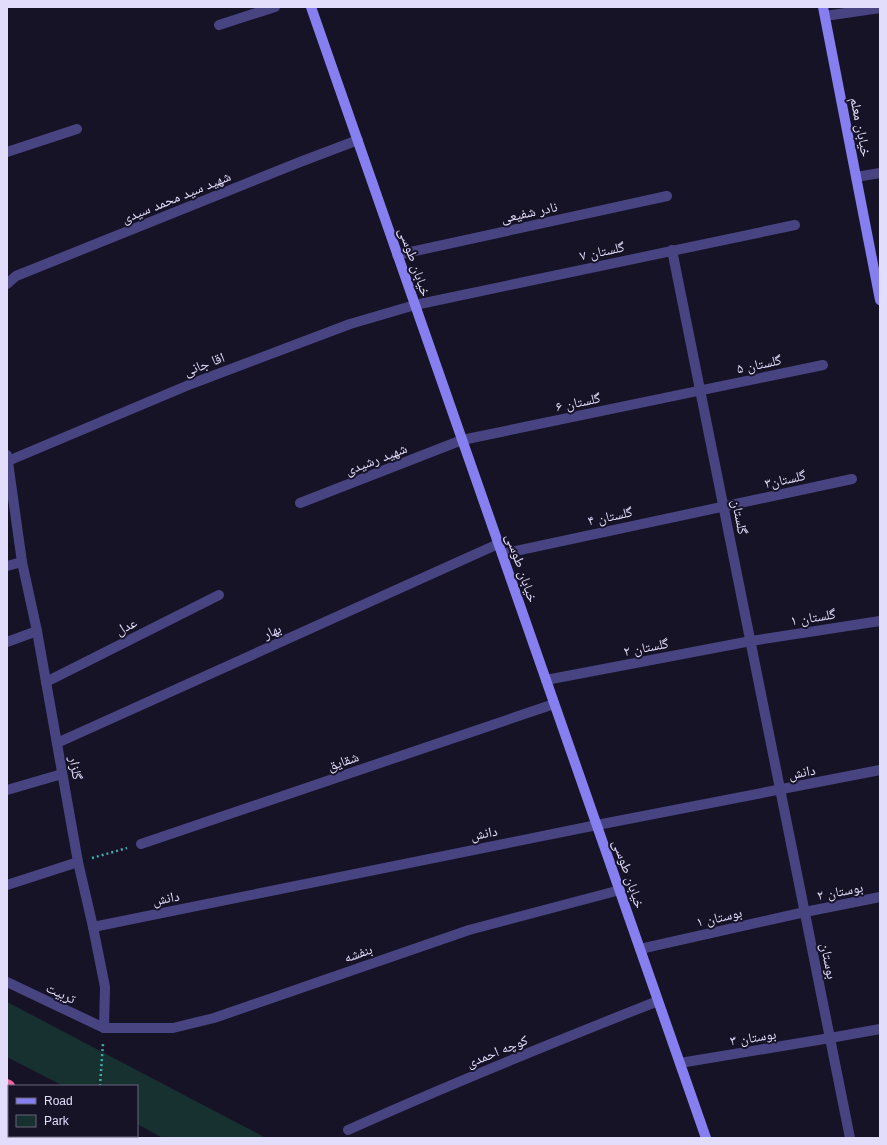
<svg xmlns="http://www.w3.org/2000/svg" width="887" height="1145" font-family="Arial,'Noto Naskh Arabic',sans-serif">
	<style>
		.green { fill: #173131 }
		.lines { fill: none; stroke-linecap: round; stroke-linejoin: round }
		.path { stroke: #3faeac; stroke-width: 2.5; stroke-dasharray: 2 3; stroke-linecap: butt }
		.street { stroke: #484481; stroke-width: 10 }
		.secondary { stroke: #867ff0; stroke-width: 10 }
		.highway { stroke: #ee66a2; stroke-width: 12 }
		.labels { text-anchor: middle; stroke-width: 4; stroke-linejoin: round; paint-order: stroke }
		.street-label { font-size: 14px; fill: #e2ddfb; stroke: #171327 }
	</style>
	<rect width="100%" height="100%" fill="#171327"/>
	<path class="green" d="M 7,1002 L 266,1138 L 163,1138 L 137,1124 L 137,1086 L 63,1086 L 7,1057 Z"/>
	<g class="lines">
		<g class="path">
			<path d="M 92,858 L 127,848"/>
			<path d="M 100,1086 L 103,1043"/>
		</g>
		<g class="street">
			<path d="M 825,16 L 880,8"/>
			<path d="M 219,25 L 275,7"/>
			<path d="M 7,152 L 77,129"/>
			<path d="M 856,177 L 880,173"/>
			<path d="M 672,250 L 850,1138"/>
			<path d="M 397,255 L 667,196"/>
			<path d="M 7,284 L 16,276 L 300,162 L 358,140"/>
			<path d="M 7,455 L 22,562 L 37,631 L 78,862 L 93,927 L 105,987 L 104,1028"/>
			<path d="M 8,461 L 191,384 L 350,324 L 415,305 L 795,225"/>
			<path d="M 300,503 L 462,440 L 823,365"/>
			<path d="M 502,554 L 852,479"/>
			<path d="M 7,566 L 22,562"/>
			<path d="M 7,642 L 37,631"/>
			<path d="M 546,680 L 751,641 L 880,621"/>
			<path d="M 46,682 L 219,595"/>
			<path d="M 57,743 L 498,544"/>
			<path d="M 7,790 L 62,774"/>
			<path d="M 141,844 L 554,704"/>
			<path d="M 7,885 L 78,862"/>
			<path d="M 93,927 L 597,825 L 880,770"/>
			<path d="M 640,949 L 805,912 L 880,897"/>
			<path d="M 7,982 L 104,1028 L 173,1028 L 214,1018 L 469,930 L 620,890"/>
			<path d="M 680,1063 L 830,1038 L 880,1029"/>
			<path d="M 348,1130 C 450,1084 554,1042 658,1001"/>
		</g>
		<g class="secondary">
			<path d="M 311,7 L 706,1138"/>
			<path d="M 823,7 L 880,300"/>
		</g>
		<g class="highway">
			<path d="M 7,1085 L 9,1086"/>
			<path d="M 7,1127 L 9,1128"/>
			<path d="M 25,1136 L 29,1138"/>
			<path d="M 103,1136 L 107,1138"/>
		</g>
	</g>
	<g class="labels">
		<g class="street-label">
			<text transform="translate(861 127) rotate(79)" y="5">خیابان معلم</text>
			<text transform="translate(176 197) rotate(-22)" y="5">شهید سید محمد سیدی</text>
			<text transform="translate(529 212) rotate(-12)" y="5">نادر شفیعی</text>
			<text transform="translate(602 251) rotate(-12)" y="5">گلستان ۷</text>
			<text transform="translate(415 262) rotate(71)" y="5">خیابان طوسی</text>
			<text transform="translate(204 364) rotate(-21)" y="5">اقا جانی</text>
			<text transform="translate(759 364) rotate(-12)" y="5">گلستان ۵</text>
			<text transform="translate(578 402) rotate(-12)" y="5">گلستان ۶</text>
			<text transform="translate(376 459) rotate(-21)" y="5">شهید رشیدی</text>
			<text transform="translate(785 479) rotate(-12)" y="5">گلستان۳</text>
			<text transform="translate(610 516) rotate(-12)" y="5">گلستان ۴</text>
			<text transform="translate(740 517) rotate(79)" y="5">گلستان</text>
			<text transform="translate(522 568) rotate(71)" y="5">خیابان طوسی</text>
			<text transform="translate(813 617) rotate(-9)" y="5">گلستان ۱</text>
			<text transform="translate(126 626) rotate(-27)" y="5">عدل</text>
			<text transform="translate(272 631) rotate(-24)" y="5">بهار</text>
			<text transform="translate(646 647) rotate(-11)" y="5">گلستان ۲</text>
			<text transform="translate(343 761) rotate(-19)" y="5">شقایق</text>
			<text transform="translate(76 768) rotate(80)" y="5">گلزار</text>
			<text transform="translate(802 772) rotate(-11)" y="5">دانش</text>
			<text transform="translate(484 833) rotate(-11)" y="5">دانش</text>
			<text transform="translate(629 874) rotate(71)" y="5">خیابان طوسی</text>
			<text transform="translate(840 891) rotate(-11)" y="5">بوستان ۲</text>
			<text transform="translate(166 898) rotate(-11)" y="5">دانش</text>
			<text transform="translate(719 917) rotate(-13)" y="5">بوستان ۱</text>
			<text transform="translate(358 953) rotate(-19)" y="5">بنفشه</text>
			<text transform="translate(829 961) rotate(79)" y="5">بوستان</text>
			<text transform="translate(61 993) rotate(25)" y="5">تربیت</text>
			<text transform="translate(753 1037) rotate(-9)" y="5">بوستان ۳</text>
			<text transform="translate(497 1051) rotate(-22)" y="5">کوچه احمدی</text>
		</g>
	</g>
	<rect width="887" height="1145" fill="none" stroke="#e2ddfb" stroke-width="16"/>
	<rect x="8" y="1085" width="130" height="52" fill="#171327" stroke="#68647c"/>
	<rect x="16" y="1098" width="20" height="6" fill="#867ff0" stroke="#68647c"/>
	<text x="44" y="1105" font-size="12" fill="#e2ddfb">Road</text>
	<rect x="16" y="1115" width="20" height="12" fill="#173131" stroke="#68647c"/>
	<text x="44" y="1125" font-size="12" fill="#e2ddfb">Park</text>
</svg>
